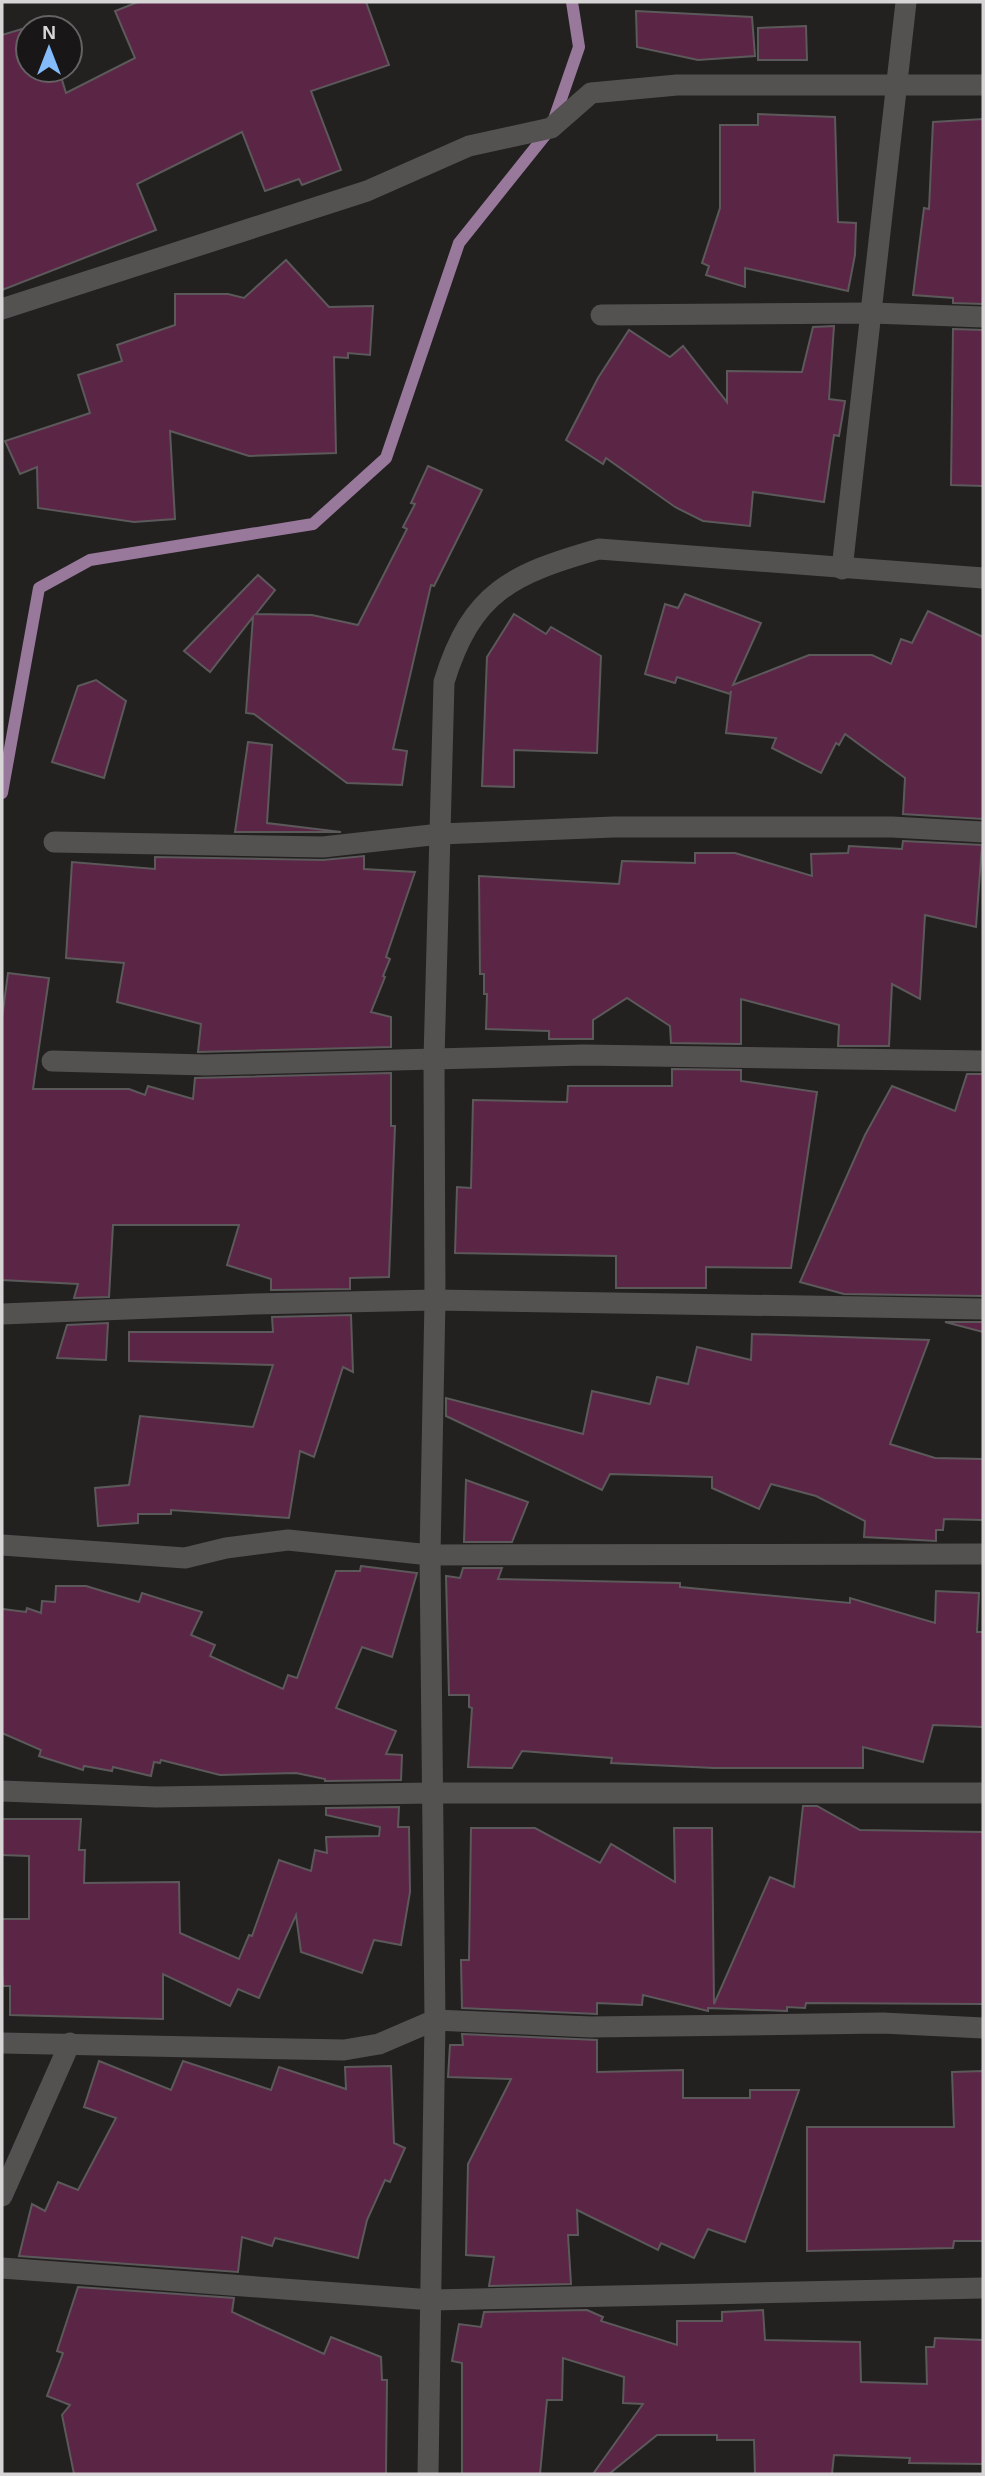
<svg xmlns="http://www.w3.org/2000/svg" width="985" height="2476" font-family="Arial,sans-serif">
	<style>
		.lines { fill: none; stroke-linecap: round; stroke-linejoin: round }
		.stream { stroke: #98799c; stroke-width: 12 }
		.building { fill: #5b2546; stroke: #5c595a; stroke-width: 2 }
		.street { stroke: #545151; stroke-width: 21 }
	</style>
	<rect width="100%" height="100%" fill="#232020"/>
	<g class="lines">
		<path class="stream" d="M 2,793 L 39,588 L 90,560 L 313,524 L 386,458 L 459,243 L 551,128 L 579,47 L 572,2"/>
	</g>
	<g class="building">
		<path d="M 138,2 L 366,2 L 389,65 L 311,91 L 341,170 L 302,185 L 299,179 L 265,191 L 242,132 L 137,184 L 156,230 L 2,290 L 2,35 L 45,22 L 46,28 L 28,28 L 28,70 L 59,70 L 66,93 L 135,58 L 115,11 Z"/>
		<path d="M 636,11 L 752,17 L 755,56 L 698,60 L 637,47 Z"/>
		<path d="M 806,26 L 807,60 L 758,60 L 758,28 Z"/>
		<path d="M 758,114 L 835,117 L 838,222 L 856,223 L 855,255 L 848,291 L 745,268 L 745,287 L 706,275 L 709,266 L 702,263 L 720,208 L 720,125 L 758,125 Z"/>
		<path d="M 983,119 L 983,304 L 953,303 L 953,298 L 913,295 L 924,208 L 929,209 L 933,122 Z"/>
		<path d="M 286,260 L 329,307 L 373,306 L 370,355 L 348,353 L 348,358 L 334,357 L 336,453 L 249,456 L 170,431 L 175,519 L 134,522 L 38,508 L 37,467 L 20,474 L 5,441 L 90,413 L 78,375 L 122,361 L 117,345 L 175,325 L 175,294 L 228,294 L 244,298 Z"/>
		<path d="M 834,326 L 829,399 L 845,401 L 839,436 L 834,435 L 824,502 L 753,492 L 750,526 L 703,521 L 675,507 L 606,458 L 603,464 L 566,440 L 598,378 L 629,330 L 670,357 L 683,346 L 727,402 L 727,371 L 802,372 L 813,327 Z"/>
		<path d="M 953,329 L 983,330 L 983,486 L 951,485 Z"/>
		<path d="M 428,466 L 482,490 L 434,586 L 431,585 L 393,749 L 407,751 L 402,785 L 347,783 L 254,714 L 246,713 L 253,617 L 210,672 L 184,651 L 258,575 L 275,590 L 256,614 L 312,615 L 358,625 L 407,529 L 403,527 L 415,504 L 411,503 Z"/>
		<path d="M 685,594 L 761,623 L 733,685 L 809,655 L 872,655 L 891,664 L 901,639 L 912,643 L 928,611 L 983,637 L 983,819 L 903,814 L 905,778 L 845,734 L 839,745 L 836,743 L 821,773 L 772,748 L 776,738 L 726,733 L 731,691 L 730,694 L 677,677 L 675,683 L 645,674 L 665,604 L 678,608 Z"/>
		<path d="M 514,614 L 546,634 L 551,627 L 601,656 L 597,753 L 514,750 L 514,787 L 482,786 L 487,657 Z"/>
		<path d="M 96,680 L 126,701 L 104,778 L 52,762 L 78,686 Z"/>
		<path d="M 248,742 L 272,745 L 267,823 L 341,832 L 235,832 Z"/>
		<path d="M 903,841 L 982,845 L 976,927 L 925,915 L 920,999 L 892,984 L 889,1046 L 838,1046 L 839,1025 L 741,999 L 741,1044 L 671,1043 L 670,1026 L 627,998 L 593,1020 L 593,1039 L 549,1039 L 549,1031 L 486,1029 L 487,994 L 484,994 L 484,974 L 480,974 L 479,876 L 619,884 L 622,861 L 695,863 L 695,853 L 735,853 L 812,876 L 811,854 L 848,853 L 849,846 L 902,849 Z"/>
		<path d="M 364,856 L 364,869 L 415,872 L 386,957 L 390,959 L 383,976 L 385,977 L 371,1012 L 391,1017 L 391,1047 L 198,1052 L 201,1024 L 117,1002 L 124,963 L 66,958 L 72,862 L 155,869 L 155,857 L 323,860 Z"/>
		<path d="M 8,973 L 49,978 L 33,1089 L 129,1089 L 145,1095 L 148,1086 L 193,1099 L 195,1078 L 391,1073 L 391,1126 L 395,1126 L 389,1277 L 350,1278 L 350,1289 L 271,1290 L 271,1279 L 227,1265 L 239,1225 L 113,1225 L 109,1297 L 74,1298 L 78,1284 L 2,1280 L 2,1018 Z"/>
		<path d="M 672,1069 L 741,1070 L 741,1081 L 817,1092 L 791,1268 L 706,1267 L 706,1288 L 616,1288 L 616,1256 L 455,1253 L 457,1187 L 471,1188 L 473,1100 L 567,1102 L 568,1086 L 672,1086 Z"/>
		<path d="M 967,1074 L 983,1074 L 983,1296 L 844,1294 L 800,1282 L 865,1135 L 892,1086 L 955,1111 Z"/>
		<path d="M 351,1315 L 353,1372 L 343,1367 L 314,1457 L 300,1451 L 289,1518 L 171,1510 L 171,1514 L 138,1514 L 138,1523 L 98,1526 L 95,1488 L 129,1485 L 140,1416 L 253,1427 L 273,1365 L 129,1361 L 129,1332 L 273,1332 L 272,1317 Z"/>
		<path d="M 945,1322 L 983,1322 L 983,1332 Z"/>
		<path d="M 108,1323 L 106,1360 L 57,1358 L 67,1325 Z"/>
		<path d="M 752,1334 L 929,1340 L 890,1444 L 935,1458 L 983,1459 L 983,1520 L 944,1519 L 943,1530 L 936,1530 L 936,1541 L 864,1537 L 865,1521 L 816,1496 L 771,1484 L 759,1509 L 712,1488 L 712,1477 L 610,1474 L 602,1490 L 446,1416 L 446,1398 L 583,1434 L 592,1391 L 650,1404 L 657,1377 L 688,1384 L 697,1347 L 751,1360 Z"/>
		<path d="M 466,1480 L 528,1502 L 512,1542 L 464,1542 Z"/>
		<path d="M 361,1566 L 417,1573 L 392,1657 L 362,1647 L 336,1708 L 396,1731 L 386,1754 L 402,1755 L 401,1780 L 325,1781 L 325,1779 L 296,1773 L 220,1775 L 161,1760 L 160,1763 L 154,1762 L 151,1776 L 113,1767 L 112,1771 L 84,1766 L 83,1770 L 39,1756 L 41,1750 L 2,1733 L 2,1609 L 26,1612 L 27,1608 L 41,1613 L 42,1601 L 55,1602 L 56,1586 L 86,1586 L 139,1602 L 142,1593 L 202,1612 L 191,1635 L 215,1645 L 210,1656 L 283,1689 L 288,1675 L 297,1678 L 336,1571 L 360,1571 Z"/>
		<path d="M 463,1568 L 502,1568 L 498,1579 L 680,1583 L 680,1587 L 850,1603 L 850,1598 L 935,1623 L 936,1591 L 979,1593 L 977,1632 L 983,1632 L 983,1727 L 933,1725 L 923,1762 L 863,1747 L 863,1768 L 714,1768 L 611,1763 L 612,1758 L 522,1751 L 512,1768 L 468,1767 L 472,1708 L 469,1707 L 469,1695 L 449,1695 L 446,1576 L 460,1578 Z"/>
		<path d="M 803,1806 L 817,1806 L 860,1830 L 983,1832 L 983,2004 L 806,2003 L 805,2008 L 787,2007 L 787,2011 L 708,2008 L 708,2011 L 643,1995 L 642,2005 L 597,2003 L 597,2014 L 462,2008 L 461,1960 L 469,1960 L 471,1828 L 535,1828 L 600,1863 L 611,1844 L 675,1882 L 674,1828 L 712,1828 L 714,2004 L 770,1877 L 794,1887 Z"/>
		<path d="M 399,1807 L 398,1827 L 409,1827 L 410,1892 L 401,1945 L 374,1940 L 362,1973 L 301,1952 L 296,1915 L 259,1998 L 238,1989 L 230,2006 L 163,1974 L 163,2019 L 10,2015 L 10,1986 L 3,1986 L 2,1972 L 2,1919 L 29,1919 L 29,1856 L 2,1855 L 2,1819 L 81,1819 L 79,1850 L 85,1850 L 84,1883 L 179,1882 L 180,1933 L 239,1959 L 249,1935 L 252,1936 L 279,1860 L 311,1871 L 315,1850 L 327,1853 L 326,1837 L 379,1836 L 380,1827 L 326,1815 L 326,1808 Z"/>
		<path d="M 462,2034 L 597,2040 L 597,2072 L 683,2070 L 683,2098 L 750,2098 L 750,2090 L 799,2090 L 745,2242 L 708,2229 L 694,2258 L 661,2243 L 658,2250 L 577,2210 L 578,2235 L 568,2235 L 571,2284 L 489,2286 L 494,2257 L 466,2255 L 468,2164 L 511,2079 L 448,2077 L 450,2045 L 463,2045 Z"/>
		<path d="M 99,2061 L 171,2090 L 183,2061 L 271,2090 L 279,2067 L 346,2089 L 345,2067 L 391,2066 L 394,2143 L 405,2148 L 390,2182 L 385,2180 L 367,2220 L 358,2258 L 275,2238 L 272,2246 L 242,2237 L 238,2272 L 19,2256 L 32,2204 L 45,2211 L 58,2182 L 78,2190 L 116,2118 L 84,2107 Z"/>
		<path d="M 983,2071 L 983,2241 L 954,2241 L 953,2248 L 807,2251 L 807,2127 L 954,2127 L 952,2072 Z"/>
		<path d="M 78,2287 L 234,2298 L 232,2312 L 324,2354 L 331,2337 L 381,2357 L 382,2380 L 387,2380 L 386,2474 L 74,2474 L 62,2415 L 70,2405 L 47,2396 L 63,2353 L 57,2351 Z"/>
		<path d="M 587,2310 L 603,2317 L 601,2321 L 677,2345 L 677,2321 L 722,2321 L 722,2312 L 763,2310 L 765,2340 L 860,2342 L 861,2382 L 927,2384 L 926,2347 L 934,2347 L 935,2338 L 983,2340 L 983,2464 L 909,2463 L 910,2458 L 834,2455 L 832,2474 L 755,2474 L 754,2440 L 717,2440 L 717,2435 L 657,2435 L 609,2474 L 593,2474 L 643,2404 L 623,2403 L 624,2377 L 563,2358 L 562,2400 L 547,2400 L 540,2474 L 462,2474 L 462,2363 L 452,2361 L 459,2324 L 481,2327 L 484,2312 Z"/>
	</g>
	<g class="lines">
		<g class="street">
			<path d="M 2,309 L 367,191 L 469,146 L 551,128 L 591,93 L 677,85 L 983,85"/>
			<path d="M 601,315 L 872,313 L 983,317"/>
			<path d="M 842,569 L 906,2"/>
			<path d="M 54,842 L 323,847 L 440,834 L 614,827 L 892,827 L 983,832"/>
			<path d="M 52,1061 L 205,1065 L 583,1055 L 983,1061"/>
			<path d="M 2,1314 L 253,1304 L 435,1300 L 983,1309"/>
			<path d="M 2,1545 L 185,1558 L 226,1548 L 288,1540 L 430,1555 L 983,1554"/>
			<path d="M 2,1791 L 156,1797 L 434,1793 L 983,1793"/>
			<path d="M 2,2043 L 344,2050 L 379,2044 L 435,2020 L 591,2027 L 883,2023 L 983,2028"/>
			<path d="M 2,2196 L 70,2043"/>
			<path d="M 2,2268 L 432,2300 L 983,2288"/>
			<path d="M 428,2474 L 435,2020 L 430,1555 L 435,1300 L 434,1059 L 444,682 C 472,591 512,574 599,549 L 983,578"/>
		</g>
	</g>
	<rect width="985" height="2476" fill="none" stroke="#d7d5d5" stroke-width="7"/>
	<g transform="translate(49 49)"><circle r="33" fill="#191617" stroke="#656263" stroke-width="2"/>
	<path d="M0-5L12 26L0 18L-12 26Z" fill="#84bcfb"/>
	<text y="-10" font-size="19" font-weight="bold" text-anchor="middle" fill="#d7d5d5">N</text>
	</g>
</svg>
